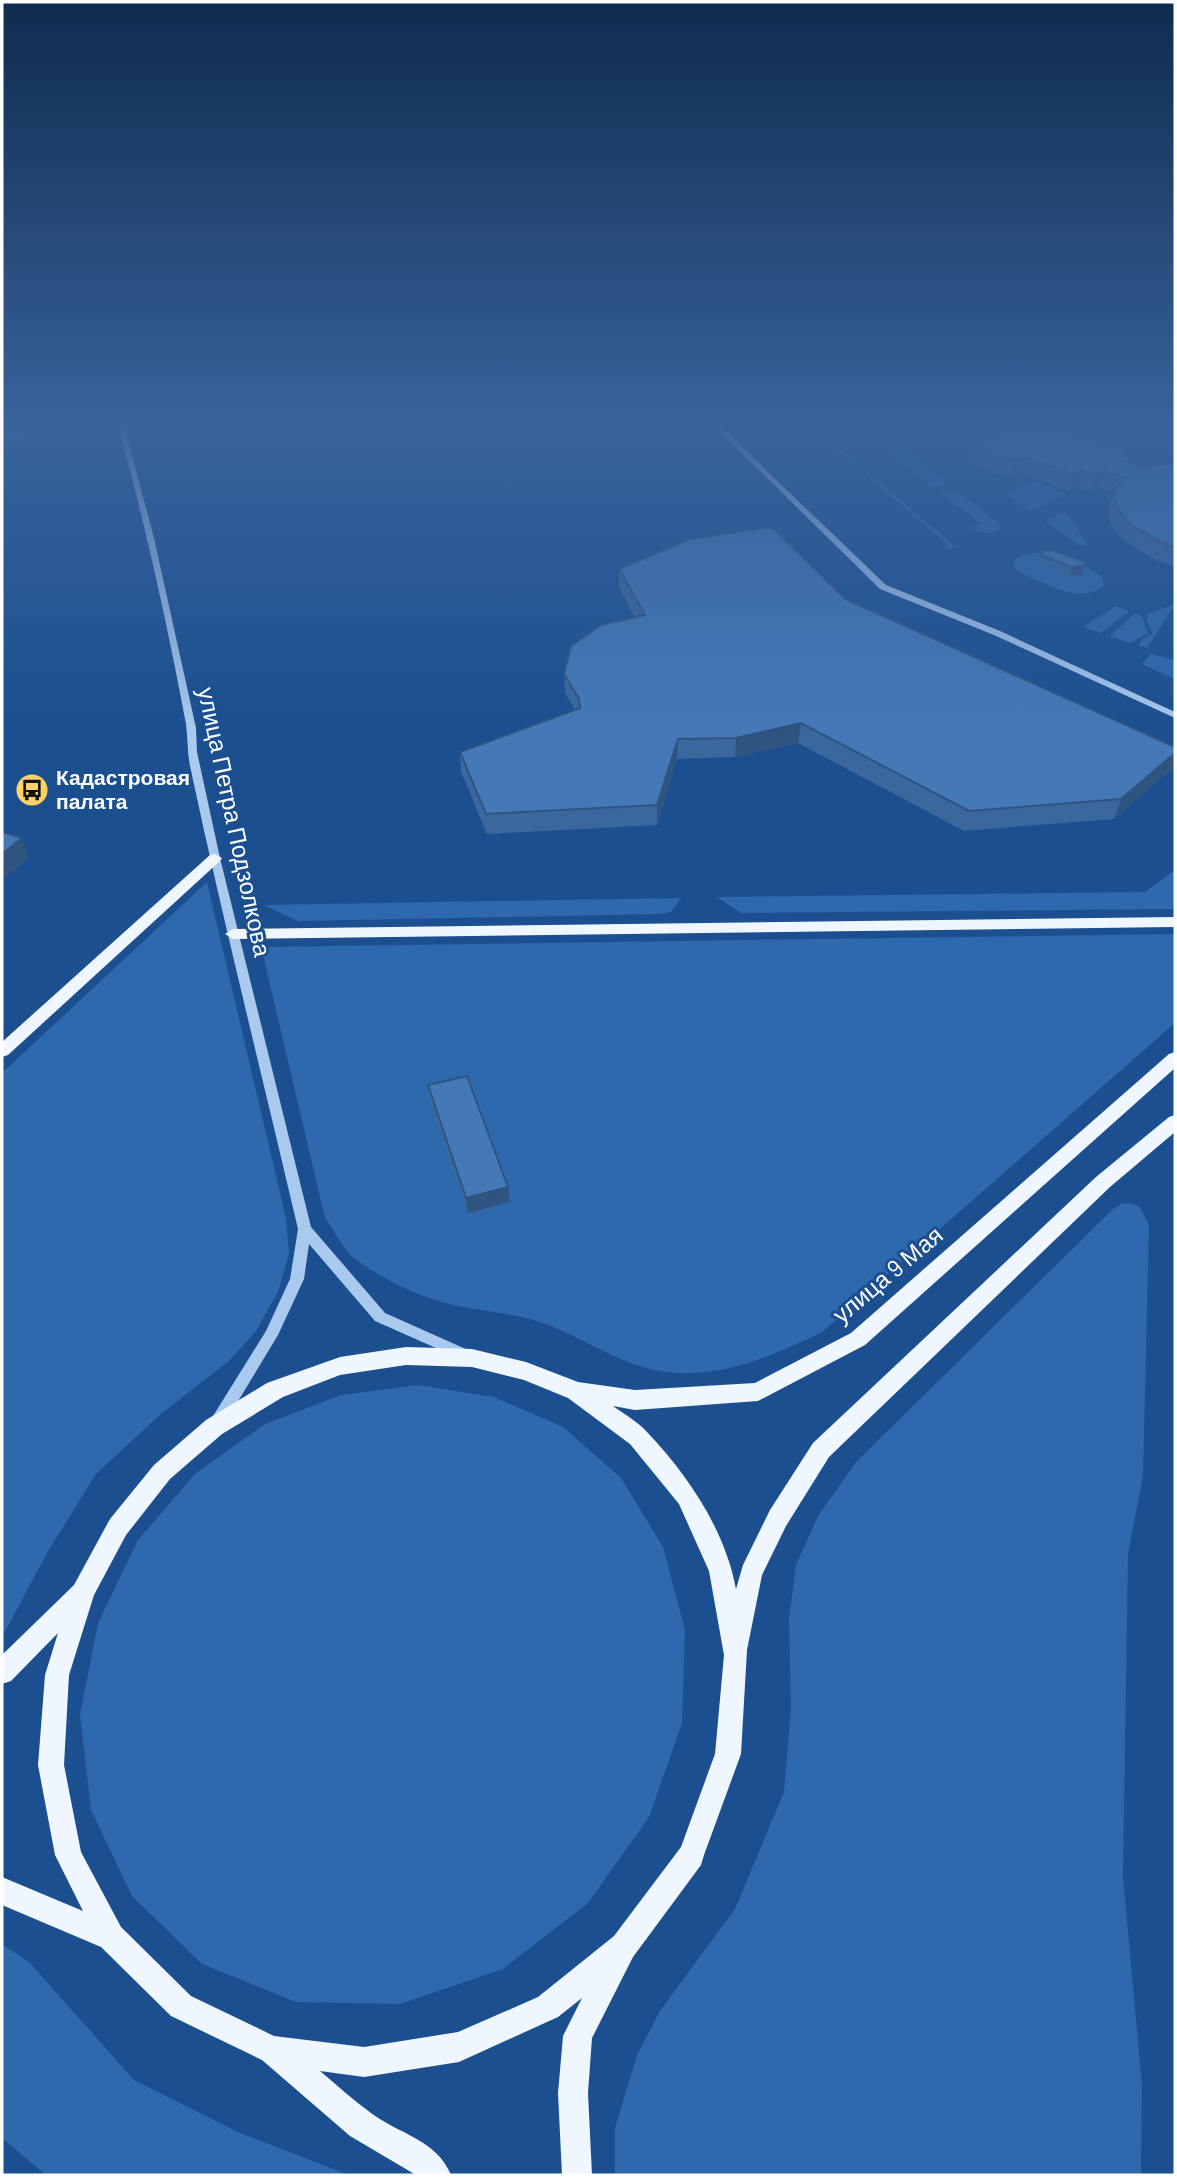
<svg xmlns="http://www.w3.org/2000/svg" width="1177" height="2177" font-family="Barlow,sans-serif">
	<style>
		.green { fill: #2e69ad }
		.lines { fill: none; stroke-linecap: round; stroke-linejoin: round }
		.minor { fill: #a9c9ee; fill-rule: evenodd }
		.major { fill: #f0f6ff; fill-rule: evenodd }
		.wall { fill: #3a679d }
		.shaded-wall { fill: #305480 }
		.building { fill: #4478b7; stroke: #305480; stroke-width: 2 }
		.labels { text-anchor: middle; stroke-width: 6; stroke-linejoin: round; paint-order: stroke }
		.far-poi-label { font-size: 21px; font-weight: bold; fill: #fff; stroke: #1b4f8f; text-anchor: start }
		.street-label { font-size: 24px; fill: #fff; stroke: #1b4f8f }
	</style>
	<rect width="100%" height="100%" fill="#1b4f8f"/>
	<g class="green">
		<path d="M 807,425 L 813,425 L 953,545 L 963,545 L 949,549 L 939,548 L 948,545 Z"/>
		<path d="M 855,425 L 876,425 L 945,480 L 946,484 L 933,488 Z"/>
		<path d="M 1035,481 L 1066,494 L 1030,511 L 1008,495 Z"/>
		<path d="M 941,493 L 959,493 L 997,521 L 1001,525 L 999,529 C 989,535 979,534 970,527 L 981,524 Z"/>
		<path d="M 1066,511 L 1088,545 L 1079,546 L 1045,521 Z"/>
		<path d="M 1030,553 C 1053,553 1083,563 1102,577 L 1104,585 C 1082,606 1044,583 1021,573 L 1015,569 L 1013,560 Z"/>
		<path d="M 1175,604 L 1147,648 L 1139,645 L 1142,639 L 1153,634 L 1147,622 L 1148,614 Z"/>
		<path d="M 1116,606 L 1129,611 L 1101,633 L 1083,627 Z"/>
		<path d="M 1135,613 L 1142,616 L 1148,634 L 1129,643 L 1110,636 Z"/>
		<path d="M 1151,654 L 1175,660 L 1175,679 L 1142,664 Z"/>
		<path d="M 1175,870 L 1175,909 L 741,913 L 717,897 L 1145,892 Z"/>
		<path d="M 207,882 L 286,1218 L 289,1253 L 278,1292 L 256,1331 L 229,1361 L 162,1413 L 96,1474 L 47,1553 L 2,1637 L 2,1073 Z"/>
		<path d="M 681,898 L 671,912 L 660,914 L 298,921 L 264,905 Z"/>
		<path d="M 1175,934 L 1175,1023 L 821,1333 C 775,1354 731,1375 680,1373 C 631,1372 595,1344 551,1326 C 520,1313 486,1312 453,1305 C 419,1297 381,1279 353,1257 C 342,1247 334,1230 325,1218 L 261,947 Z"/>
		<path d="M 1129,1203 L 1139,1206 L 1149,1225 L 1143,1476 L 1128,1554 L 1123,1876 L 1142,2085 L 1141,2175 L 615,2175 L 615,2128 L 637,2055 L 660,2011 L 735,1909 L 784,1792 L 791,1707 L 789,1619 L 796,1565 L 818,1516 L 856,1462 L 1113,1209 L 1121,1204 Z"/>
		<path d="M 418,1385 L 494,1397 L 563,1427 L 621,1478 L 663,1547 L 685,1630 L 682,1723 L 649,1817 L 588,1903 L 503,1969 L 400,2004 L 296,2002 L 202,1964 L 132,1896 L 91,1810 L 80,1715 L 98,1623 L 138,1540 L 196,1473 L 265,1424 L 341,1395 Z"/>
		<path d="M 2,1944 L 30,1963 L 134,2080 L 238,2132 L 349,2175 L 46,2175 L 2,2138 Z"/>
	</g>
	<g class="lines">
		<g class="minor">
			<path d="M 118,425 L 124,425 L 154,538 L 196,728 L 197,752 L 220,858 L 311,1227 L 385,1313 L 468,1350 L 470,1354 L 468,1358 L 463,1360 L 375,1321 L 309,1244 L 304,1279 L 278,1335 L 223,1426 L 218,1428 L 213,1426 L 210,1421 L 213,1416 L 266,1331 L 290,1279 L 298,1229 C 262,1075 223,921 190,766 C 187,752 188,738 186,724 C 167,623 145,523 118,425 Z"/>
			<path d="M 713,425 L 719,425 L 886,585 L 1000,631 L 1175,712 L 1175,718 L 994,635 L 880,589 Z"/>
		</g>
		<g class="major">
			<path d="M 215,854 L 222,858 L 220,861 L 8,1055 L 2,1057 L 2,1042 L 210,855 Z"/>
			<path d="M 1175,917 L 1175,927 L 233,939 L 225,934 L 233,929 Z"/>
			<path d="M 1175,1052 L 1175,1068 L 865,1345 L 758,1401 L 635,1410 L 613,1406 C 624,1414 638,1422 647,1432 C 688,1475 725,1530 736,1589 L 743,1565 L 770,1510 L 813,1443 L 1096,1177 L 1169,1117 L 1175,1115 L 1175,1132 L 1110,1187 L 829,1457 L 786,1526 L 762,1575 L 747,1650 L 741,1754 L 704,1855 L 701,1865 L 633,1957 L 592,2038 L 588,2093 L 592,2175 L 562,2175 L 558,2093 L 563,2036 L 582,1998 L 558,2017 L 459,2062 L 364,2077 L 320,2071 C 337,2085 353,2100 371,2113 C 399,2134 437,2140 451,2175 L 416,2175 L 350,2136 L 262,2060 L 171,2016 L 101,1947 L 2,1905 L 2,1877 L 83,1911 L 55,1855 L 38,1765 L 45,1675 L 58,1633 L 11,1681 L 2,1684 L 2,1655 L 74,1585 L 110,1519 L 154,1465 L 206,1420 L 267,1383 L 340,1357 L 406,1347 L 472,1349 L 526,1362 L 578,1382 L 635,1390 L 755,1383 L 851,1333 L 1169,1054 ZM 406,1365 L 472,1367 L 524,1380 L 568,1398 L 630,1444 L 679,1504 L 709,1571 L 724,1655 L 715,1754 L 681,1847 L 614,1936 L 538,1997 L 458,2032 L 364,2047 L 274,2036 L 191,1996 L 121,1927 L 81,1852 L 64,1765 L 69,1675 L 94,1595 L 126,1535 L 170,1479 L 222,1434 L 283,1397 L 340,1375 Z"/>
		</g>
	</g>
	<g class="wall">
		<path d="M 1082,436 L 1133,458 L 1131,463 L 1145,468 L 1175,462 L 1175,567 L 1156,560 L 1126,542 L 1110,524 L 1109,508 L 1114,493 L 1099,488 L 1091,492 L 1078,487 L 1069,491 L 1020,473 L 1010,478 L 966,462 L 970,446 Z"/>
		<path d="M 1042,551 L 1085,565 L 1082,575 L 1069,576 L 1041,565 L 1039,560 Z"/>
		<path d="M 619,569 L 845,599 L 1173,768 L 1114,819 L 964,831 L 798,743 L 735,757 L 677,759 L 657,825 L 487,834 L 461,772 L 460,752 L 575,710 L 565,693 L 564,674 L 635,618 L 619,587 Z"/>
		<path d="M 428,1085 L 508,1187 L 510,1202 L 468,1213 L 430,1101 Z"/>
	</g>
	<g class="shaded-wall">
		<path d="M 2,425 L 7,425 L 8,435 L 2,436 Z"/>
		<path d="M 28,425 L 31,425 L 26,439 L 27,448 L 2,451 L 2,447 L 24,435 Z"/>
		<path d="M 1024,457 L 1020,473 L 1010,478 L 1014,461 Z"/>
		<path d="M 1082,470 L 1078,487 L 1069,491 L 1074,474 Z"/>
		<path d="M 1104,471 L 1099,488 L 1091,492 L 1095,475 Z"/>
		<path d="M 2,489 L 6,507 L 2,507 Z"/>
		<path d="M 1085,565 L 1082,575 L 1069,576 L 1071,567 Z"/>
		<path d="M 801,723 L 798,743 L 735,757 L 736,738 Z"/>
		<path d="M 678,739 L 677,759 L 657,825 L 657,805 Z"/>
		<path d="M 1175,753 L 1175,763 L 1173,768 L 1114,819 L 1121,799 Z"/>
		<path d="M 22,838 L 29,858 L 2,880 L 2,854 Z"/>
		<path d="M 508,1187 L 510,1202 L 468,1213 L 466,1198 Z"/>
	</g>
	<g class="building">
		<path d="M 6,425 L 28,425 L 24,435 L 25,444 L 2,447 L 2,431 L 7,430 Z"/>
		<path d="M 1018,425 L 1067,425 L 1084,430 L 1076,434 L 1127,451 L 1120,454 L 1133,458 L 1126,461 L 1145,468 L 1175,462 L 1175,547 L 1161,542 L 1131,525 L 1116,506 L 1114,491 L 1125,478 L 1104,471 L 1095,475 L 1082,470 L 1074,474 L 1024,457 L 1014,461 L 970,446 Z"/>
		<path d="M 772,527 L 845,599 L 1175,747 L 1175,753 L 1121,799 L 969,811 L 801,723 L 736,738 L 678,739 L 657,805 L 486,814 L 460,752 L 580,708 L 579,699 L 564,674 L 571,646 L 601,625 L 645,615 L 619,569 L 690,539 Z"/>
		<path d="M 1052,550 L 1083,561 L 1085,565 L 1071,567 L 1043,556 L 1042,551 Z"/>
		<path d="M 2,832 L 22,838 L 2,854 Z"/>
		<path d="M 467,1076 L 508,1187 L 466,1198 L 428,1085 Z"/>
	</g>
	<linearGradient id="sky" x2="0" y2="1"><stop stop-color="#0f2b4f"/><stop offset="0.58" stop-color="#39639b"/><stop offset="1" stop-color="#39639b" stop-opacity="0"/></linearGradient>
	<rect width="1177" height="729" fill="url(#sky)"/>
	<defs>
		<symbol id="bus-disc" viewBox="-11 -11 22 22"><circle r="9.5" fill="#ffd166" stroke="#1b4f8f"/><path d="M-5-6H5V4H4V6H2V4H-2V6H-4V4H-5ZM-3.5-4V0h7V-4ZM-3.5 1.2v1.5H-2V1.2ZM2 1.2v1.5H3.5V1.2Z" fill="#111"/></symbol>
	</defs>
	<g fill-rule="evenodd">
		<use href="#bus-disc" x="13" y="771" width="38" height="38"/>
	</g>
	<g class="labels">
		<g class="far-poi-label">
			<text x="56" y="785">Кадастровая<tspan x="56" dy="24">палата</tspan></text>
		</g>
		<g class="street-label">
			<text transform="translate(234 822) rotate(78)" y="8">улица Петра Подзолкова</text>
			<text transform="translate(888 1275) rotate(-40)" y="8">улица 9 Мая</text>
		</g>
	</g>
	<rect width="1177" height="2177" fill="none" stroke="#ffffff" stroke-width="7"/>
</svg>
